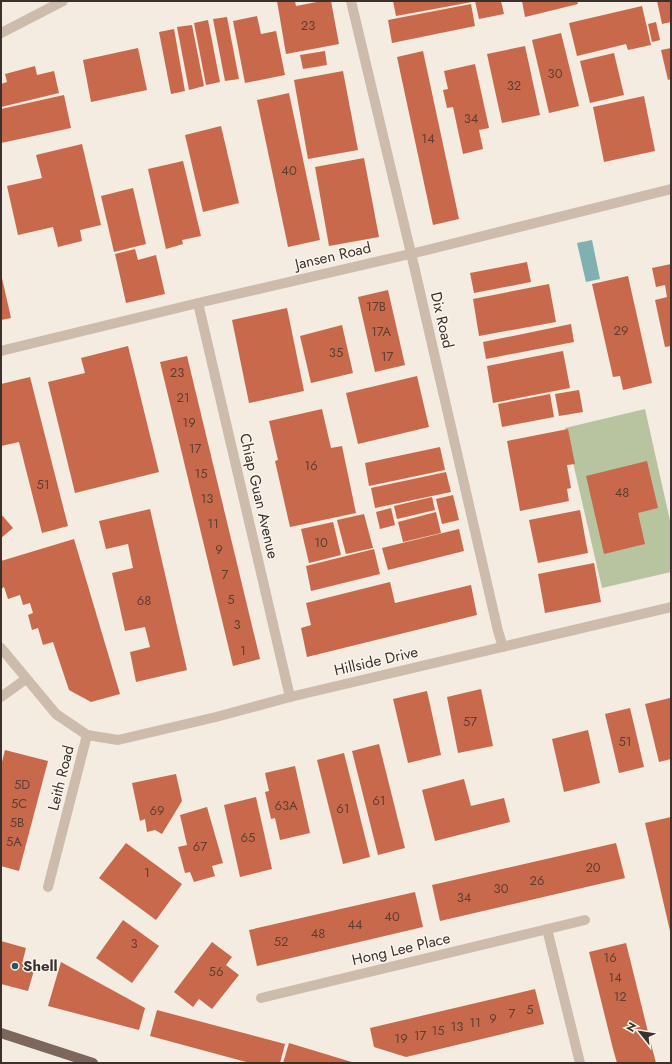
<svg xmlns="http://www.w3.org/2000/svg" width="672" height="1064" font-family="Jost,sans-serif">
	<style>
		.green { fill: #b8c4a0 }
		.water { fill: #7fb0b2 }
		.building { fill: #c8694b }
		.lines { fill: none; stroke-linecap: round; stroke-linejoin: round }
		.minor { stroke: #cdbbac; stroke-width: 10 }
		.primary { stroke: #7d675c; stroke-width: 10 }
		.poi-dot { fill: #1f5a5e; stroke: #fbf5ee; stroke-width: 1.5 }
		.labels { text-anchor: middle; stroke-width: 3; stroke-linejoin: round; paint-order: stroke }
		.number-label { font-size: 13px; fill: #5e3e33 }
		.street-label { font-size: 15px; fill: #3b302b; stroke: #fbf5ee }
		.poi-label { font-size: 15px; font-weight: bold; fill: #3b302b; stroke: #fbf5ee; text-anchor: start }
	</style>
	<rect width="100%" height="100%" fill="#f4ebe1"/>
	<path class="green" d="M 645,409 L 671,525 L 671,572 L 602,588 L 565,428 Z"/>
	<path class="water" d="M 592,240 L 600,279 L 586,282 L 577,243 Z"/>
	<g class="building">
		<path d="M 277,1 L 295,1 L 296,6 L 322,1 L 331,1 L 339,44 L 286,54 Z"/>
		<path d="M 393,1 L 472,1 L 472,2 L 396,16 Z"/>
		<path d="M 475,1 L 501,1 L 504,14 L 479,19 Z"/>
		<path d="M 522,1 L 577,1 L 578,4 L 525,17 Z"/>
		<path d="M 657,1 L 671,1 L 671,22 L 662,24 Z"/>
		<path d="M 471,4 L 475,26 L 392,43 L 388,20 Z"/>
		<path d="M 642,6 L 651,45 L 628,50 L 626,44 L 577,56 L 569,23 Z"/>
		<path d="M 257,16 L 261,34 L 276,31 L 285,75 L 245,83 L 233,21 Z"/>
		<path d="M 227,17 L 239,79 L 225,81 L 213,19 Z"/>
		<path d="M 208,20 L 220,82 L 206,85 L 194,23 Z"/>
		<path d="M 656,22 L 660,40 L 652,42 L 648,24 Z"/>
		<path d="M 192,25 L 204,86 L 189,90 L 177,27 Z"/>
		<path d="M 174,29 L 185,91 L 171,94 L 159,32 Z"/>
		<path d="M 561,33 L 579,106 L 549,113 L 532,40 Z"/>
		<path d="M 525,46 L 540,115 L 502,123 L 487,54 Z"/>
		<path d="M 138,48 L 147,90 L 91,102 L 83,60 Z"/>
		<path d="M 671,48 L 671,79 L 668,80 L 661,50 Z"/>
		<path d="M 325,51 L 327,65 L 303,69 L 300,55 Z"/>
		<path d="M 423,51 L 459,219 L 433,225 L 397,57 Z"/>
		<path d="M 614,53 L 624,95 L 590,103 L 580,61 Z"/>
		<path d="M 475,64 L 489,128 L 479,130 L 483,149 L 463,154 L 453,107 L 447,108 L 443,90 L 448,89 L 444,71 Z"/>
		<path d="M 35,66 L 37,75 L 54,71 L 59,93 L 1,107 L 1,84 L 7,82 L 5,74 Z"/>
		<path d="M 343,71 L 358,150 L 308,159 L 294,80 Z"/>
		<path d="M 289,93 L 320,240 L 288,247 L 257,100 Z"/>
		<path d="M 64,95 L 71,128 L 1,143 L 1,109 Z"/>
		<path d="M 644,96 L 655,151 L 604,162 L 593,107 Z"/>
		<path d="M 221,126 L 239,203 L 203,212 L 185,135 Z"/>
		<path d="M 82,144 L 101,225 L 80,230 L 82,241 L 58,247 L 53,227 L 18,235 L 7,186 L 42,178 L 36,155 Z"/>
		<path d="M 364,158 L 379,237 L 329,246 L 315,167 Z"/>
		<path d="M 183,161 L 201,236 L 182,240 L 183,244 L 166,249 L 148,169 Z"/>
		<path d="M 133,188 L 146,244 L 114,252 L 101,196 Z"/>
		<path d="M 135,249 L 138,260 L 156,255 L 165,294 L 126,303 L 115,254 Z"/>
		<path d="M 527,262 L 531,282 L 474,293 L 470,273 Z"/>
		<path d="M 671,264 L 671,346 L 665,347 L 655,300 L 667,297 L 665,285 L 656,287 L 652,268 Z"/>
		<path d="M 628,276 L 652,383 L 623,390 L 620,376 L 613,377 L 592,284 Z"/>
		<path d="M 2,278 L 11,318 L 1,320 L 1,279 Z"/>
		<path d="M 549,284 L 556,322 L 479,336 L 473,299 Z"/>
		<path d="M 388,290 L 405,365 L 375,372 L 358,297 Z"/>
		<path d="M 287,308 L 304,391 L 249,403 L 232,320 Z"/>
		<path d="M 571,324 L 574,342 L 486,359 L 483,342 Z"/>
		<path d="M 342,325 L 353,373 L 311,383 L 300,336 Z"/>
		<path d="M 128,346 L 159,472 L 75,493 L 48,382 L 85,373 L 81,358 Z"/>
		<path d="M 563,351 L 570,388 L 493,403 L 487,366 Z"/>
		<path d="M 187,356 L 260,659 L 233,666 L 160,362 Z"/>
		<path d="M 417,376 L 429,427 L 358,444 L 346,393 Z"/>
		<path d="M 30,377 L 68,526 L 42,533 L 19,442 L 1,446 L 1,384 Z"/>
		<path d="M 579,390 L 583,412 L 559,416 L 555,394 Z"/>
		<path d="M 550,394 L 554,417 L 502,427 L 498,404 Z"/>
		<path d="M 322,409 L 331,448 L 342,446 L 356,513 L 290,527 L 275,461 L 278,460 L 269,421 Z"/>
		<path d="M 568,429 L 575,464 L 567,465 L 571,488 L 567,489 L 569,501 L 520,511 L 507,441 Z"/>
		<path d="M 440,447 L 445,470 L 369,486 L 365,463 Z"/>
		<path d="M 647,461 L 658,508 L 638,513 L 645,544 L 604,554 L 586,476 Z"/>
		<path d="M 446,472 L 451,492 L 375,508 L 371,488 Z"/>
		<path d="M 453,495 L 459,520 L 442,524 L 436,499 Z"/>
		<path d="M 432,497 L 435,510 L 397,519 L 394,506 Z"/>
		<path d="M 391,508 L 395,525 L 380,529 L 376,512 Z"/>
		<path d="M 150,509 L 187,670 L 136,682 L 130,652 L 150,647 L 145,627 L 125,631 L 112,573 L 133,568 L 128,544 L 106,549 L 99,521 Z"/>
		<path d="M 580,510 L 588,553 L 538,563 L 529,520 Z"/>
		<path d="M 436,512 L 441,533 L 403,542 L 398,522 Z"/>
		<path d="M 1,514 L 13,528 L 1,538 Z"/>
		<path d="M 364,514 L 373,548 L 346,554 L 337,520 Z"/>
		<path d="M 333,522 L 341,555 L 309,563 L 301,529 Z"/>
		<path d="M 459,529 L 464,551 L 388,570 L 382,548 Z"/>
		<path d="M 74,539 L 120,694 L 91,702 L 69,690 L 53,642 L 43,645 L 38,628 L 32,630 L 28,615 L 33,613 L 30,603 L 23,605 L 20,595 L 8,599 L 4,587 L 1,589 L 1,561 Z"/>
		<path d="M 374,549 L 380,574 L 311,591 L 306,566 Z"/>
		<path d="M 594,563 L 601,602 L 545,613 L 538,574 Z"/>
		<path d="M 390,582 L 395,603 L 471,585 L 477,615 L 307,657 L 301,628 L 311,625 L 306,603 Z"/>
		<path d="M 481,689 L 493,746 L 458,753 L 447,697 Z"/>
		<path d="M 427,691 L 441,755 L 408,763 L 393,699 Z"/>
		<path d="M 670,698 L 671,759 L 659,762 L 645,704 Z"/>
		<path d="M 630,708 L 644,767 L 619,773 L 605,714 Z"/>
		<path d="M 588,730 L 600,783 L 564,792 L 552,739 Z"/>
		<path d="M 379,744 L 405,848 L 378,855 L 352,751 Z"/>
		<path d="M 5,750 L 48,761 L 19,871 L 1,866 L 1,766 Z"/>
		<path d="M 344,753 L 370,857 L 343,864 L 317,760 Z"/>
		<path d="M 295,766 L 310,833 L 280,840 L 275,818 L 271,819 L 265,792 L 269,791 L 265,773 Z"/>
		<path d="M 176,774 L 182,801 L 162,834 L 155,830 L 147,832 L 145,819 L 140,821 L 132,783 Z"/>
		<path d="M 464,779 L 471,806 L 504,798 L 510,822 L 435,841 L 422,790 Z"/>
		<path d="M 256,797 L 272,869 L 240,877 L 224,805 Z"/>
		<path d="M 207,807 L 223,863 L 212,866 L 215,876 L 194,882 L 190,872 L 185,873 L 178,847 L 187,845 L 180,815 Z"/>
		<path d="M 671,817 L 671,931 L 670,931 L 645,823 Z"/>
		<path d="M 126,843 L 182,884 L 156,920 L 99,878 Z"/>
		<path d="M 616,843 L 625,878 L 440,921 L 432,885 Z"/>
		<path d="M 415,892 L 423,927 L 257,966 L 249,930 Z"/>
		<path d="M 123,920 L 159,946 L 132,983 L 96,958 Z"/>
		<path d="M 1,941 L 26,948 L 22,964 L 35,967 L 28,991 L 1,984 Z"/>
		<path d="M 212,942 L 232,957 L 226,965 L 239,975 L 212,1009 L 199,999 L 193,1007 L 174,992 Z"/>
		<path d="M 626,943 L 650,1040 L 656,1063 L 617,1063 L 613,1049 L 589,952 Z"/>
		<path d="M 61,962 L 145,1008 L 139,1030 L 48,1006 Z"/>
		<path d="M 535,989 L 544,1024 L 406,1057 L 374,1047 L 370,1028 Z"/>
		<path d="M 157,1010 L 285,1044 L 280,1063 L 250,1063 L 150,1036 Z"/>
		<path d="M 289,1043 L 355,1063 L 283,1063 Z"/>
	</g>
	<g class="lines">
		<g class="minor">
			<path d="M 351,1 L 414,266 L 498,631 L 503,647"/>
			<path d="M 1,33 L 63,1"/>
			<path d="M 198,303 L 290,697"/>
			<path d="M 1,351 L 198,303 L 423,251 L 671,189"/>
			<path d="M 1,648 L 56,714 L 87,735 L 118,740 L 216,717 L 290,697 L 671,607"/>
			<path d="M 1,697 L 26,679"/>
			<path d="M 48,887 L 87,735"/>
			<path d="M 547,929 L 580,1063"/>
			<path d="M 261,998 L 585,920"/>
		</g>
		<path class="primary" d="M 1,1033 L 93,1063"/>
	</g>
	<circle class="poi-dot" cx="15" cy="966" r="4"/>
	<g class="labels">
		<g class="number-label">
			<text x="308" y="30">23</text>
			<text x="555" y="78">30</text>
			<text x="514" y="90">32</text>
			<text x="471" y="123">34</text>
			<text x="428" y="143">14</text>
			<text x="289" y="175">40</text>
			<text x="376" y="311">17B</text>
			<text x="621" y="335">29</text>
			<text x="381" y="336">17A</text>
			<text x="336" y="357">35</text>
			<text x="387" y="361">17</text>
			<text x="177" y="377">23</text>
			<text x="183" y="402">21</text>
			<text x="189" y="427">19</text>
			<text x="195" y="453">17</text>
			<text x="311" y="470">16</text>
			<text x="201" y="478">15</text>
			<text x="43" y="489">51</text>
			<text x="622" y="497">48</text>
			<text x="207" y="503">13</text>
			<text x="213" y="528">11</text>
			<text x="321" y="547">10</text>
			<text x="219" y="554">9</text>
			<text x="225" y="579">7</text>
			<text x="231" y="604">5</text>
			<text x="144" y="605">68</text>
			<text x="237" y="629">3</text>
			<text x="243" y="655">1</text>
			<text x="470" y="726">57</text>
			<text x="625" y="746">51</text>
			<text x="22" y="789">5D</text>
			<text x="379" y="805">61</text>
			<text x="19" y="808">5C</text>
			<text x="286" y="810">63A</text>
			<text x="343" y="813">61</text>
			<text x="157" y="815">69</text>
			<text x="17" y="827">5B</text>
			<text x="248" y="842">65</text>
			<text x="14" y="846">5A</text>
			<text x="200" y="851">67</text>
			<text x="593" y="872">20</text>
			<text x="147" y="877">1</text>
			<text x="537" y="885">26</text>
			<text x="501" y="893">30</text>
			<text x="464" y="902">34</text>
			<text x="392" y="921">40</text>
			<text x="355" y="929">44</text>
			<text x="318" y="938">48</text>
			<text x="281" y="946">52</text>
			<text x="134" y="948">3</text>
			<text x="610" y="962">16</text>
			<text x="216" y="976">56</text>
			<text x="615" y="982">14</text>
			<text x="620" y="1001">12</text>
			<text x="530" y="1014">5</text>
			<text x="512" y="1018">7</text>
			<text x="493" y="1023">9</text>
			<text x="475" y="1027">11</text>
			<text x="457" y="1031">13</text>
			<text x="438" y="1035">15</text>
			<text x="420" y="1040">17</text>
			<text x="401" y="1043">19</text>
		</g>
		<g class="street-label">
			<text transform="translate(333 256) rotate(-13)" y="5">Jansen Road</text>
			<text transform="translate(442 320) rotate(77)" y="5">Dix Road</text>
			<text transform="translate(259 496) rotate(77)" y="5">Chiap Guan Avenue</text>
			<text transform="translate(376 661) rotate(-13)" y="5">Hillside Drive</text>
			<text transform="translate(61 778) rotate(-76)" y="5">Leith Road</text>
			<text transform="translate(401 949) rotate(-13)" y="5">Hong Lee Place</text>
		</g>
		<g class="poi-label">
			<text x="23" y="971">Shell</text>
		</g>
	</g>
	<rect width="672" height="1064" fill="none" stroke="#3b302b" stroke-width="4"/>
	<g transform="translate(640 1032) rotate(300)" stroke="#fbf5ee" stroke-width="3" paint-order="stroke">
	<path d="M0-3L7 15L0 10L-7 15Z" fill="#3b302b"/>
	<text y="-6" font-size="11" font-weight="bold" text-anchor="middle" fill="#3b302b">N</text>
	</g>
</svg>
